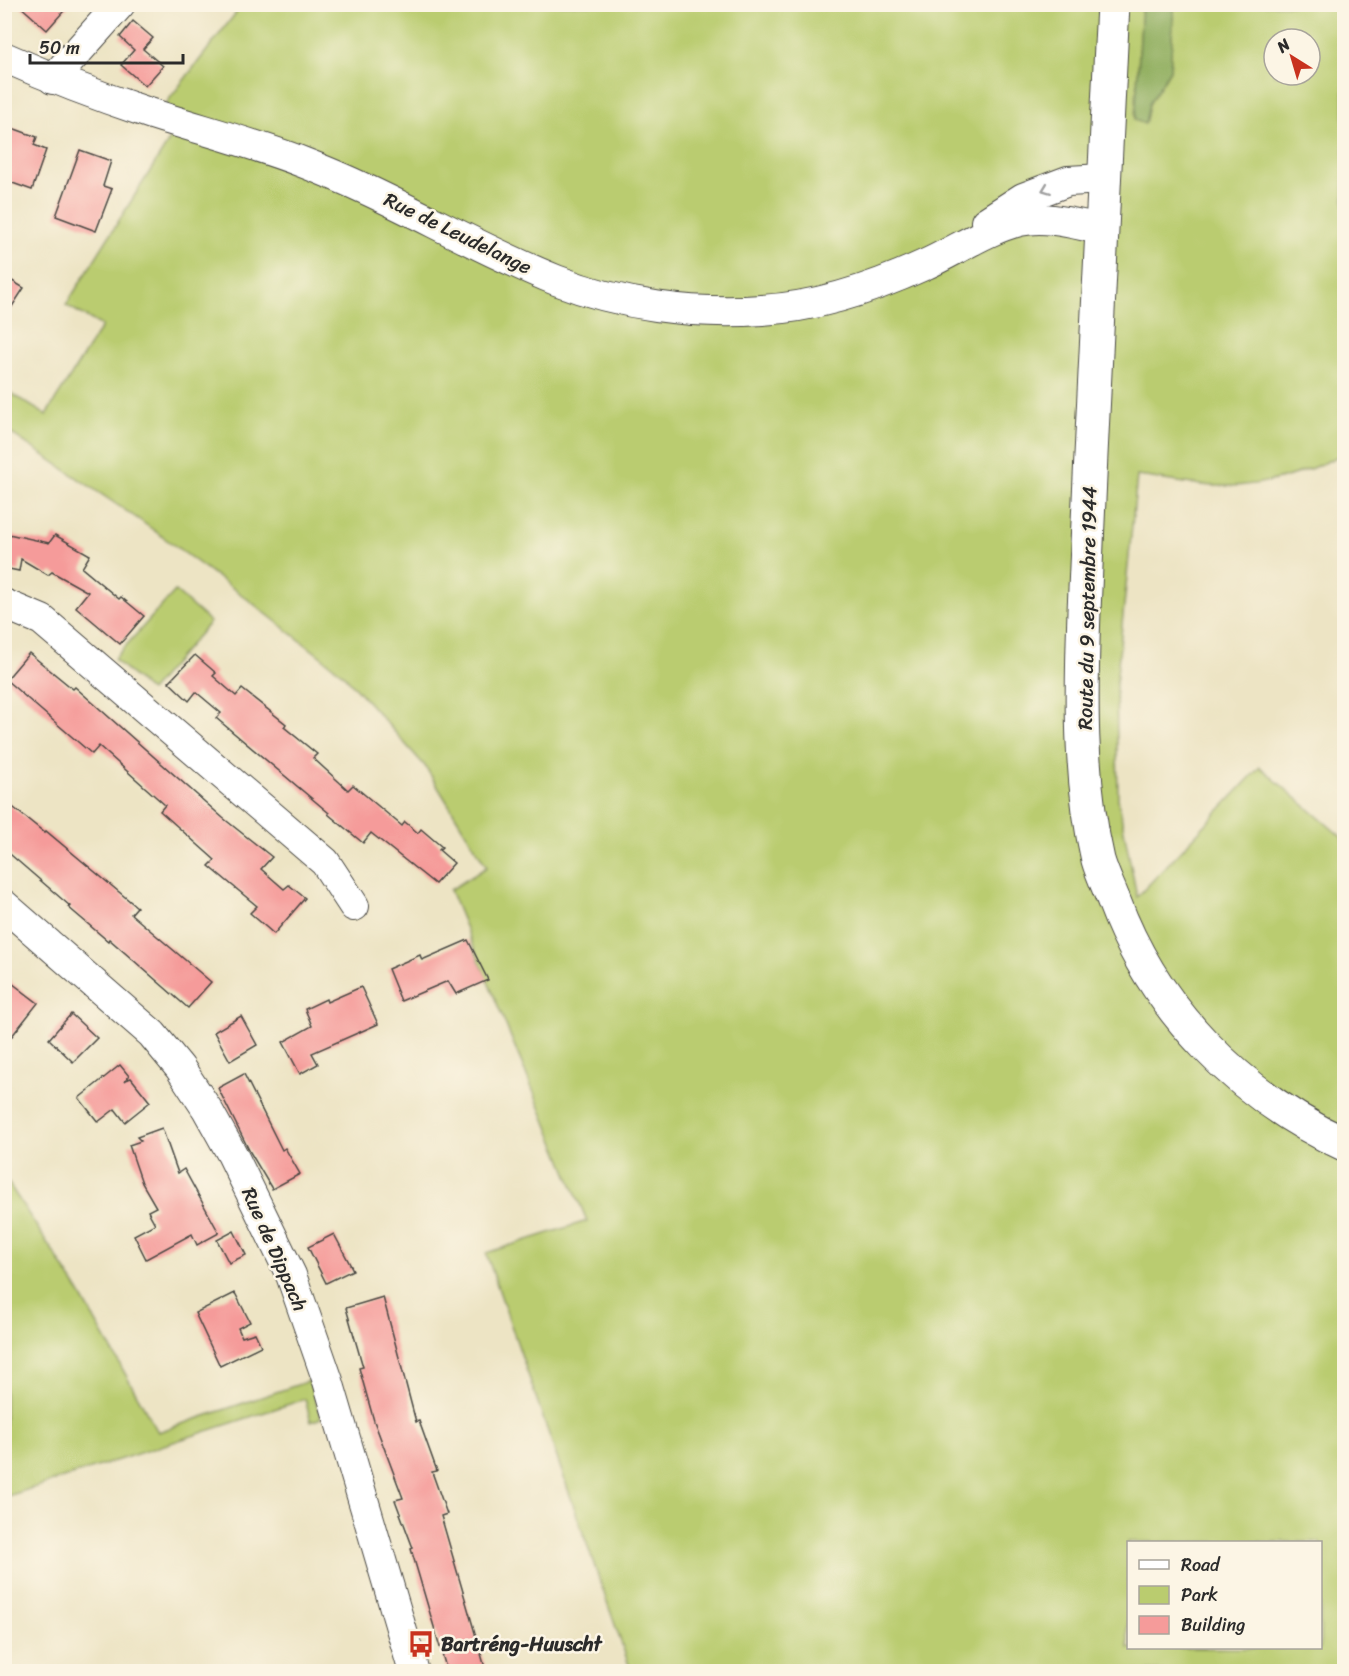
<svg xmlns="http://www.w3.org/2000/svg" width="1349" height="1676" font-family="Sriracha,sans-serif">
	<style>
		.green { fill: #bacc6f; stroke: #727c4d; stroke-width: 1.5; fill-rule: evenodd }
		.forest { fill: #93b062; stroke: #5f6e46; stroke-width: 1.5 }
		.building { fill: #f59b9a }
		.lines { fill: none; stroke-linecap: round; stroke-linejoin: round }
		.minor-casing { stroke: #484742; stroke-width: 32 }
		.major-casing { stroke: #484742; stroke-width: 35 }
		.minor { stroke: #fff; stroke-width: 30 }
		.major { stroke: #fff; stroke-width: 33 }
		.oneway { stroke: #a0a0a0 }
		.labels { text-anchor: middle; stroke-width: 5; stroke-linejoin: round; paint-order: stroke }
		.street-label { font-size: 20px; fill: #2b2b2b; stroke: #fcf5e5 }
		.poi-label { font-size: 20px; font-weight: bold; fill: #2b2b2b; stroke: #fcf5e5; text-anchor: start }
	</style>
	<rect width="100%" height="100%" fill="#fcf5e5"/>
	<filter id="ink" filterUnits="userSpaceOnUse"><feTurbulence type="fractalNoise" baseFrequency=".0167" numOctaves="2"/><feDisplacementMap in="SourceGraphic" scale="12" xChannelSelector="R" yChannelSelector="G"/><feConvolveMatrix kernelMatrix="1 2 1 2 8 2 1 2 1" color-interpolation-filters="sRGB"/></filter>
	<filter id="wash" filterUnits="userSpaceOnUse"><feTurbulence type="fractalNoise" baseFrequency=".008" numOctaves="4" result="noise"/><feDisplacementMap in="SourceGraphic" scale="24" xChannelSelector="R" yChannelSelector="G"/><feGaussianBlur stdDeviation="1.35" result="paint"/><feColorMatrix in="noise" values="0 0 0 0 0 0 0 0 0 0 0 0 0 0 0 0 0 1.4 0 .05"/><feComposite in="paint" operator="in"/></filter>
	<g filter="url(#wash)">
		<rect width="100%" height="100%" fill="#ede4c4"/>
		<g class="green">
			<path d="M 242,5 L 1142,5 L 1135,120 L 1145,124 L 1149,104 L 1170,70 L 1174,5 L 1344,5 L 1344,453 C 1307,473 1263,487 1220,486 C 1193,486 1164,479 1137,476 L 1116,685 L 1118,800 L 1137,897 L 1260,767 L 1344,839 L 1344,1671 L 631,1671 L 486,1253 L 587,1221 L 450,890 L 487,867 L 425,766 L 343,674 L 246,598 L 141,521 L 5,429 L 4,389 L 46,415 L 102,326 L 66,305 L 172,136 L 167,102 ZM 1274,39 L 1310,39 L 1310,75 L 1274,75 ZM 1103,179 L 1100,229 L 1023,198 ZM 1128,1542 L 1320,1542 L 1320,1648 L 1128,1648 Z"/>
			<path d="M 175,591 L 210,622 L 150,691 L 114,659 Z"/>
			<path d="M 5,1178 L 78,1290 L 158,1432 L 309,1381 L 321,1418 L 311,1422 L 305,1399 L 5,1497 Z"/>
		</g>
		<path class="forest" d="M 1142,5 L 1174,5 L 1170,70 L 1149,104 L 1145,124 L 1135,120 Z"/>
		<g id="blocks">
			<g class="building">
				<path d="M 18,4 L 70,4 L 47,30 Z"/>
				<path d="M 133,21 L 153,38 L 143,49 L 163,66 L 145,86 L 121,65 L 134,50 L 120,37 Z"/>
				<path d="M 4,125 L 37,137 L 34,145 L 46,150 L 32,190 L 4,180 Z"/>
				<path d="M 80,150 L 111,161 L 103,186 L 112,189 L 96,231 L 56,216 Z"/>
				<path d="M 4,276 L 24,288 L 4,319 Z"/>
				<path d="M 4,533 L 49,543 L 55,535 L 90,555 L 82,568 L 119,599 L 121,597 L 144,616 L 120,644 L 76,607 L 88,592 L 52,572 L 48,575 L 21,559 L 19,571 L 4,568 Z"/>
				<path d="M 29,653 L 73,689 L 75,687 L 223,818 L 272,857 L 261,869 L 284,889 L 289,885 L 305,898 L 274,934 L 250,913 L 257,906 L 209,866 L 215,860 L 160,811 L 165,805 L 99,746 L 92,754 L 6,680 Z"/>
				<path d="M 195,655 L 216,673 L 213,676 L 236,696 L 242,689 L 286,724 L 284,727 L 317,754 L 313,758 L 348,790 L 353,785 L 402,826 L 405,822 L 418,833 L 421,829 L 442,847 L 439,850 L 454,863 L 435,884 L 371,833 L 363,843 L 328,814 L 329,813 L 216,718 L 221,713 L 196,692 L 189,701 L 169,682 Z"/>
				<path d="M 4,800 L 45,833 L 46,831 L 137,907 L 131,914 L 211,982 L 188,1008 L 109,939 L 108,941 L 68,907 L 70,906 L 4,849 Z"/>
				<path d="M 468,940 L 488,980 L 456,994 L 448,981 L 401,1001 L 388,969 L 420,955 L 422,960 Z"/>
				<path d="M 4,977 L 38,1003 L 4,1046 Z"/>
				<path d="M 361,987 L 378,1024 L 312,1053 L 318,1064 L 300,1074 L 283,1042 L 312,1026 L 305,1009 L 326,999 L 327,1002 Z"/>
				<path d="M 71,1014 L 97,1038 L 73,1062 L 49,1039 Z"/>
				<path d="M 241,1016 L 257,1045 L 230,1061 L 214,1032 Z"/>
				<path d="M 120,1065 L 129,1076 L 126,1080 L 131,1078 L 150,1102 L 125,1122 L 115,1109 L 98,1122 L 79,1098 Z"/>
				<path d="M 244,1074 L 282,1150 L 285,1148 L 300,1174 L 272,1189 L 250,1152 L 218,1088 Z"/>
				<path d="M 162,1128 L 178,1173 L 184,1169 L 219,1233 L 197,1245 L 192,1234 L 146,1259 L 134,1235 L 155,1224 L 148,1211 L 156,1207 L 142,1183 L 129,1145 L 141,1141 L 137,1137 Z"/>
				<path d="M 234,1231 L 246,1255 L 229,1263 L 217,1240 Z"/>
				<path d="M 334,1234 L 353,1270 L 326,1283 L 308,1247 Z"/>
				<path d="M 235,1293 L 250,1322 L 238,1328 L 242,1337 L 255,1333 L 261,1346 L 220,1366 L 195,1313 Z"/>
				<path d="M 383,1297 L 416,1422 L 419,1421 L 437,1471 L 432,1472 L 447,1514 L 441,1516 L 486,1671 L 447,1671 L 411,1549 L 413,1548 L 395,1500 L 403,1498 L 374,1421 L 359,1368 L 363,1367 L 346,1308 Z"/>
			</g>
		</g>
	</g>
	<g filter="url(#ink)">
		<use href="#blocks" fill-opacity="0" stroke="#484742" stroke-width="1.5"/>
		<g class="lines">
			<defs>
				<g id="minor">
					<path d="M 4,57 C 51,78 98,96 146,112 C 198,129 250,142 302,162 C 389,195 469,245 556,280 C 620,305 693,315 762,310 C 818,307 874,288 924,265 C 956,251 986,229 1020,221 C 1047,215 1075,224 1101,229"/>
					<path d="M 53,79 L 120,4"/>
					<path d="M 986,222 L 1023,198 L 1068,181 L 1103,179"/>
					<path d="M 4,604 L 42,620 L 325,862 L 354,906"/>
					<path d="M 4,905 L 152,1034 L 180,1068 L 207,1109 L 232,1154 L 291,1275 L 328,1381 L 414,1672"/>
				</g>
				<path id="major" d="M 1113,4 C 1105,154 1097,304 1091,455 C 1089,507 1086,559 1084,611 C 1081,694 1079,779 1098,860 C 1102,874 1109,888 1114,901 C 1154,1009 1240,1096 1344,1144"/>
			</defs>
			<use href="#minor" class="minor-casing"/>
			<use href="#major" class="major-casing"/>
			<use href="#minor" class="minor"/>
			<use href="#major" class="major"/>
		</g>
		<defs><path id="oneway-chevron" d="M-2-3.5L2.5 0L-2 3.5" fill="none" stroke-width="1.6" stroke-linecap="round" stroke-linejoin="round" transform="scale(1.5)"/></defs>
		<use class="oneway" href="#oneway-chevron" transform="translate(1046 189) rotate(159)"/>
	</g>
	<defs>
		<symbol id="bus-bare" viewBox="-9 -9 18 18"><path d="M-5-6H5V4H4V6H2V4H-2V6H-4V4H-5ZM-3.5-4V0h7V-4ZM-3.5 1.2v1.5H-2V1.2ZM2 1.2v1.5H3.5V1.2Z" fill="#c8321e" stroke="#fcf5e5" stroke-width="2.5" paint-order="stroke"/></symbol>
	</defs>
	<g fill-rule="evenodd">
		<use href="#bus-bare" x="402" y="1625" width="38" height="38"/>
	</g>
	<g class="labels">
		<g class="street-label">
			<text transform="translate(458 233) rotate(26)" y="7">Rue de Leudelange</text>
			<text transform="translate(1087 608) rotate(-89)" y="7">Route du 9 septembre 1944</text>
			<text transform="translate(275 1249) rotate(66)" y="7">Rue de Dippach</text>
		</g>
		<g class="poi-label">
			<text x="441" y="1651">Bartréng-Huuscht</text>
		</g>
	</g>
	<rect width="1349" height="1676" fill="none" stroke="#fcf5e5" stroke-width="24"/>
	<rect x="1127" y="1541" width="195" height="108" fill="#fcf5e5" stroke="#a8a49b" stroke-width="1.5"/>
	<rect x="1139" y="1560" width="30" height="9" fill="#ffffff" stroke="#a8a49b" stroke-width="1.5"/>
	<text x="1181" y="1571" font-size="18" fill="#2b2b2b">Road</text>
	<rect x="1139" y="1586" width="30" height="18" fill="#bacc6f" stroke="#a8a49b" stroke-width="1.5"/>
	<text x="1181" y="1601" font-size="18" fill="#2b2b2b">Park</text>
	<rect x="1139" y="1616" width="30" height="18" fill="#f59b9a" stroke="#a8a49b" stroke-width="1.5"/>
	<text x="1181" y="1631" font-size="18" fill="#2b2b2b">Building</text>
	<g transform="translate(1292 57) rotate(323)"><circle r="28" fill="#fcf5e5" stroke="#a8a49b" stroke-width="1.5"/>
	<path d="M0-4.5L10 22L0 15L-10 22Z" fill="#c8321e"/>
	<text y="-9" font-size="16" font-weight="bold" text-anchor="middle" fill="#2b2b2b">N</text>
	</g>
	<path d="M30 54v9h153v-9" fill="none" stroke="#2b2b2b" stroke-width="3"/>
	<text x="39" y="54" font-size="18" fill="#2b2b2b" stroke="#fcf5e5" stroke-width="4.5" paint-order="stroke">50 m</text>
</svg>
